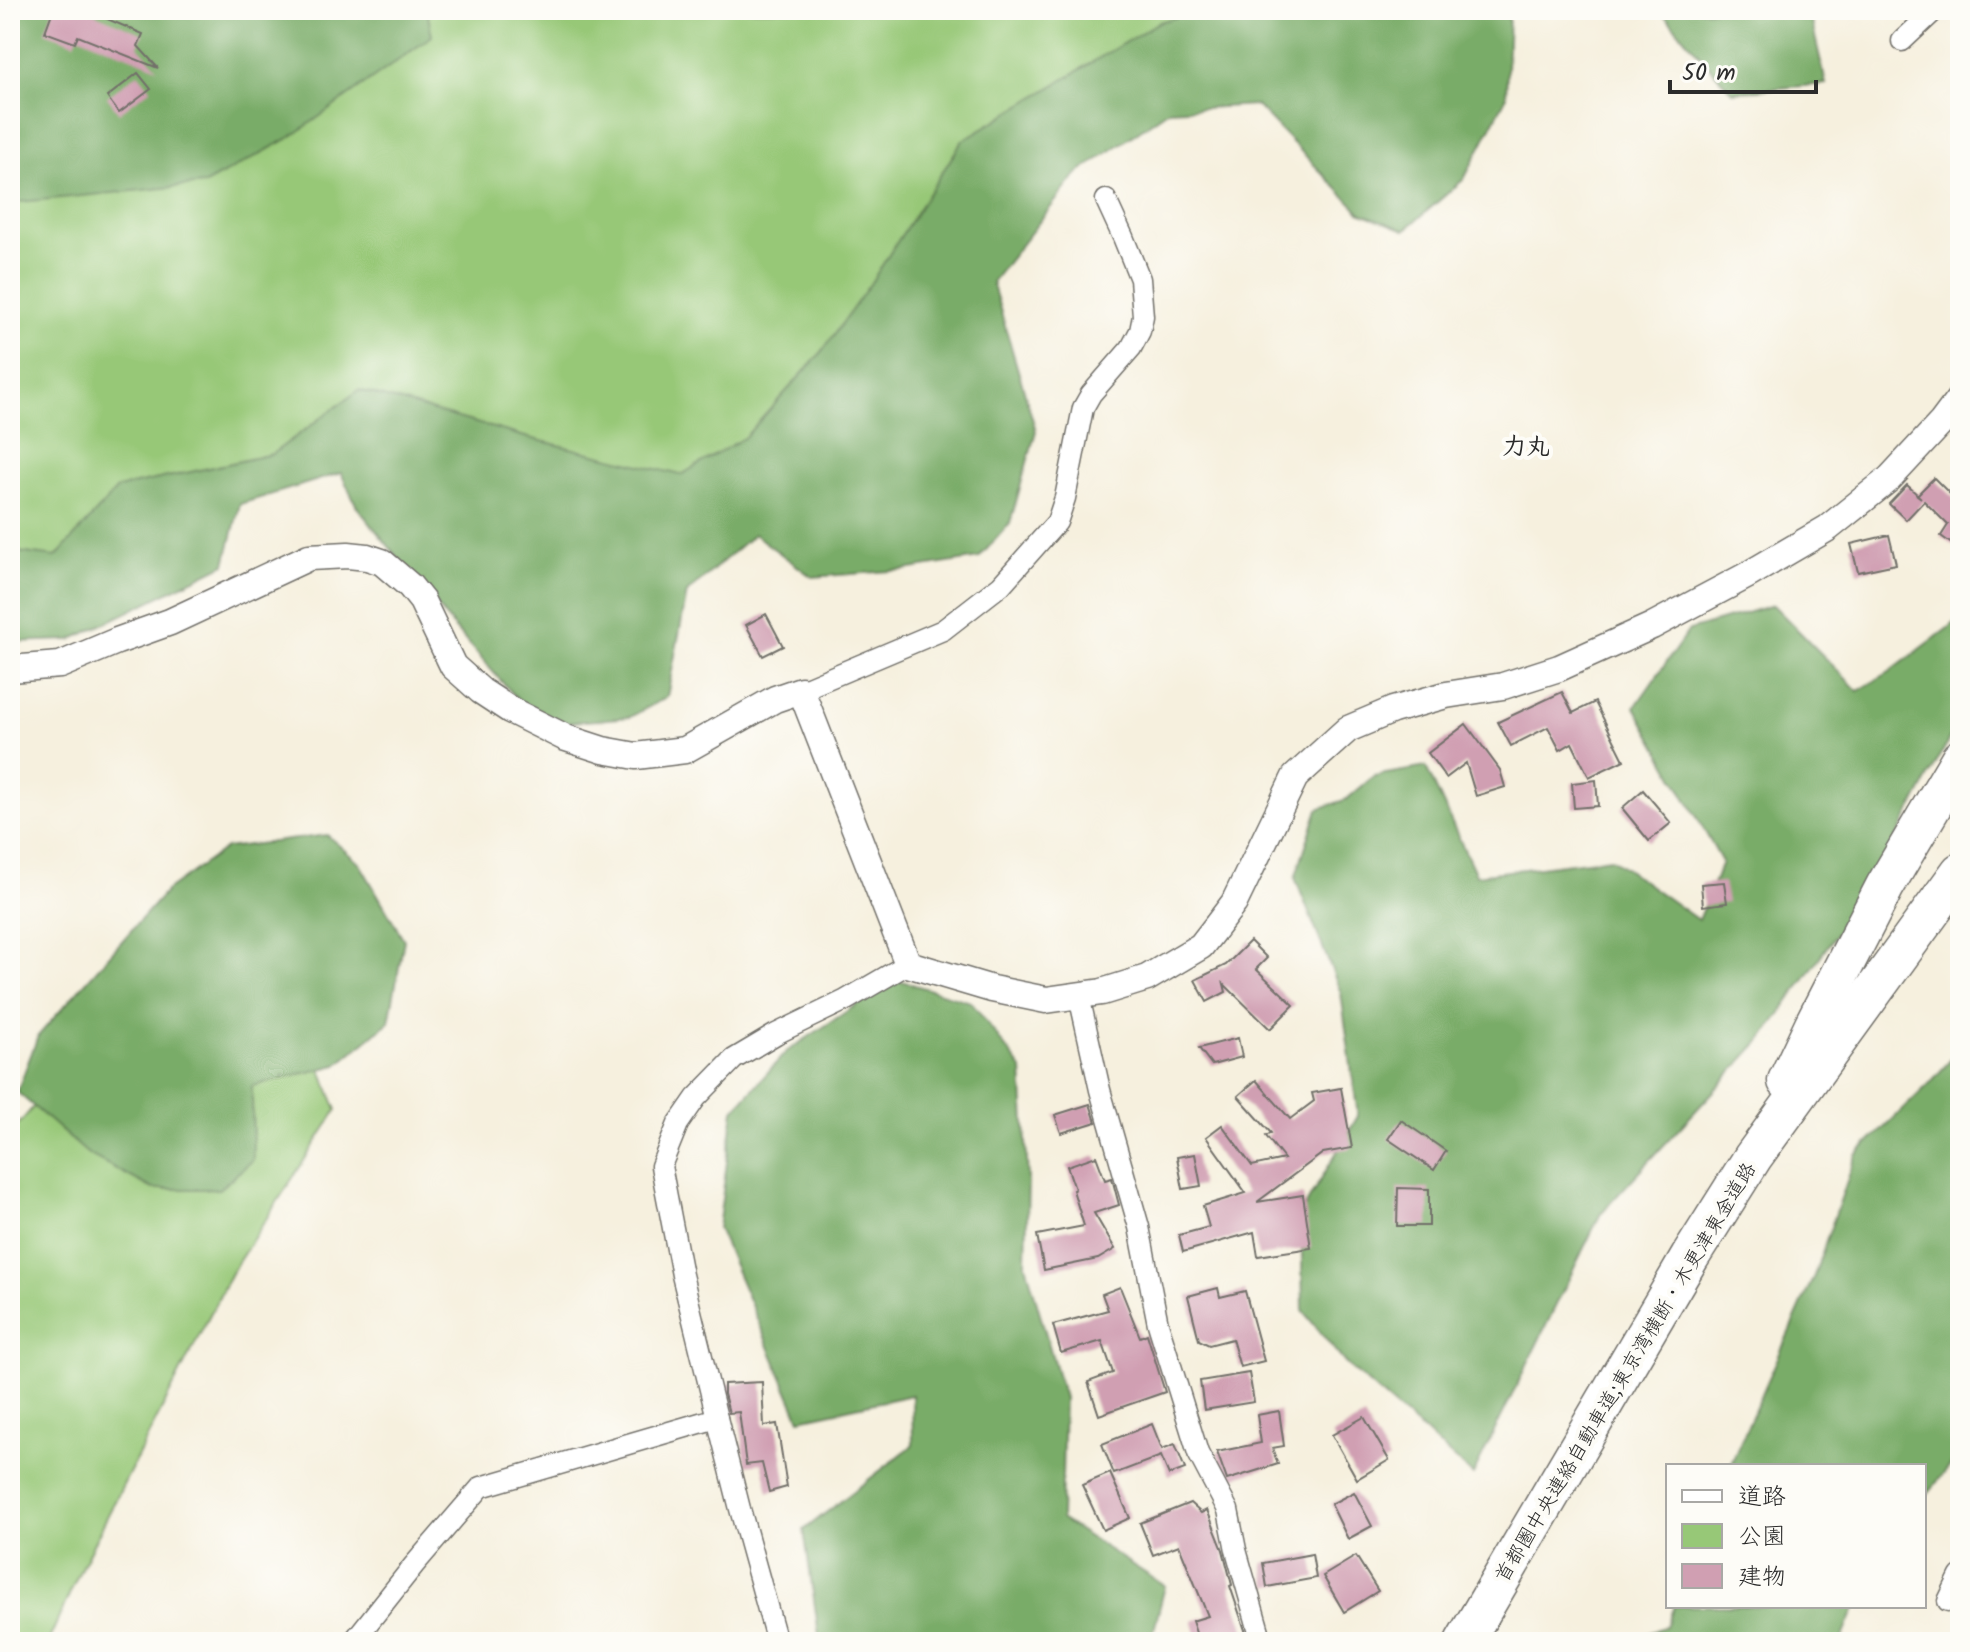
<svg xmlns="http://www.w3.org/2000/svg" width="1970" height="1652" font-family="Kalam,'Klee One',sans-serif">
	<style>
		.green { fill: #97c877; stroke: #617a51; stroke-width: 2 }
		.forest { fill: #79ac68; stroke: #526c4a; stroke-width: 2 }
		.building { fill: #d09fb2 }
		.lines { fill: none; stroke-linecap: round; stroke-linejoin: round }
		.minor-casing { stroke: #72706a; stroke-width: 23 }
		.tertiary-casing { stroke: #72706a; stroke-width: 29 }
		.motorway-casing { stroke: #72706a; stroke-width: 41 }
		.minor { stroke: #fff; stroke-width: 20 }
		.tertiary { stroke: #fff; stroke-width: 26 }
		.motorway { stroke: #fff; stroke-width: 38 }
		.labels { text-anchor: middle; stroke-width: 8; stroke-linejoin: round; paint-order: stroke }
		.street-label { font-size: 20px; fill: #2b2b2b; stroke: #fdfcf7 }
		.quarter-label { font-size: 24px; font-weight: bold; fill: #2b2b2b; stroke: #fdfcf7 }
	</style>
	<rect width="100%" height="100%" fill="#fdfcf7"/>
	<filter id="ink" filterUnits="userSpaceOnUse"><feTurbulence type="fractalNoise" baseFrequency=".0125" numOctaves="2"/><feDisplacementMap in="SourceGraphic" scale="16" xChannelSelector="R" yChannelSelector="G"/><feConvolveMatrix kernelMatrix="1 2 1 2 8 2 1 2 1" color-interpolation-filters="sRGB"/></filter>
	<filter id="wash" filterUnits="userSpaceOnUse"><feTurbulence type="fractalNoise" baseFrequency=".006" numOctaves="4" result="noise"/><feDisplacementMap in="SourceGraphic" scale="32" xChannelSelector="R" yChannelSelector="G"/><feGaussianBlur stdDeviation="1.8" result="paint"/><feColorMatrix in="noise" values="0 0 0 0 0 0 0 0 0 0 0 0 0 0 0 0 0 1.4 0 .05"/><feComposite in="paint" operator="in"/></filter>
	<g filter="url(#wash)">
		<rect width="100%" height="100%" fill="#f6f0de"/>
		<g class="green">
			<path d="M 345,10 L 1452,10 L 1092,108 L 675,540 L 351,437 L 10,598 L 10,92 Z"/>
			<path d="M 287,985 L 337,1110 L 231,1273 L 82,1566 L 48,1642 L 10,1642 L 10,1134 L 76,1057 Z"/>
		</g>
		<g class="forest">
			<path d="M 10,10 L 427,10 L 432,36 L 291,137 L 205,184 L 10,203 Z"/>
			<path d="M 1202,10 L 1512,10 L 1509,12 L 1506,98 L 1464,179 L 1405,230 L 1361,213 L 1256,105 L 1169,110 L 1076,175 L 992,282 L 1036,431 L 1010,523 L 979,558 L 904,570 L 812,577 L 754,534 L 687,593 L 667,697 L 630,717 L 540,725 L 457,631 L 357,507 L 341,473 L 240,504 L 225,564 L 71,640 L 10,642 L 10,551 L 56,557 L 118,488 L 272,454 L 359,390 L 529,438 L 681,475 L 745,437 L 821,353 L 870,284 L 963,140 L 1159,22 Z"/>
			<path d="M 1660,10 L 1809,10 L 1826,84 L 1732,92 Z"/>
			<path d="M 1773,605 L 1858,691 L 1891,671 L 1960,619 L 1960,719 L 1875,878 L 1764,1037 L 1601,1213 L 1473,1475 L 1345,1363 L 1303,1311 L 1301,1213 L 1358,1116 L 1341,993 L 1295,878 L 1318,809 L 1347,799 L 1374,776 L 1426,767 L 1476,875 L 1611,858 L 1698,920 L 1722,862 L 1635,707 L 1689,630 Z"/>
			<path d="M 327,835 L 360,864 L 404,940 L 389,1022 L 337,1065 L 252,1086 L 253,1160 L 219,1189 L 153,1189 L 88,1154 L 17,1092 L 38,1036 L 166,891 L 226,848 Z"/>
			<path d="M 895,979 L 971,1002 L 1022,1069 L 1028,1179 L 1026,1264 L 1064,1398 L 1061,1519 L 1165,1586 L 1151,1642 L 820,1642 L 804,1530 L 913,1445 L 912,1395 L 800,1419 L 718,1228 L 734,1110 L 786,1052 Z"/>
			<path d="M 1960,1049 L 1960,1221 L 1954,1270 L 1960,1274 L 1960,1454 L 1924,1498 L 1924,1466 L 1730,1466 L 1814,1276 L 1856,1155 L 1930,1083 Z"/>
			<path d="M 1674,1606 L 1856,1606 L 1843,1637 L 1845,1642 L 1628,1642 L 1666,1626 Z"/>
		</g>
		<g id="blocks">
			<g class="building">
				<path d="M 53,10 L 86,10 L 143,34 L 138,46 L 158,68 L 78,36 L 75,43 L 45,32 Z"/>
				<path d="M 138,73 L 151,89 L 119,113 L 107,97 Z"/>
				<path d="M 1934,478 L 1960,504 L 1960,550 L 1941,536 L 1948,525 L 1924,501 L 1906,520 L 1889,504 L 1907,485 L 1921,498 L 1917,495 Z"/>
				<path d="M 1889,535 L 1896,564 L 1858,572 L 1851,544 Z"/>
				<path d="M 766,614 L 783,646 L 763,656 L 746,625 Z"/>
				<path d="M 1562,692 L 1573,713 L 1595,702 L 1624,760 L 1589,777 L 1572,743 L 1560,750 L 1548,727 L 1511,746 L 1498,722 Z"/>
				<path d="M 1466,724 L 1500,770 L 1505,787 L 1476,796 L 1466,763 L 1446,778 L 1428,753 Z"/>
				<path d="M 1596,780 L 1598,806 L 1574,808 L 1572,783 Z"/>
				<path d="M 1643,790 L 1671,823 L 1649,841 L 1622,808 Z"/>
				<path d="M 1724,882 L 1727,903 L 1703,906 L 1701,884 Z"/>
				<path d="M 1250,941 L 1267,958 L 1256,969 L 1294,1005 L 1270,1029 L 1224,984 L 1226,992 L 1207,1002 L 1195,980 L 1226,965 Z"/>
				<path d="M 1238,1038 L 1242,1057 L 1212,1065 L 1199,1048 Z"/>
				<path d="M 1256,1080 L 1290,1119 L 1314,1101 L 1312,1093 L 1341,1088 L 1352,1148 L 1323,1153 L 1257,1202 L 1303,1195 L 1311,1248 L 1258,1256 L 1254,1232 L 1183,1252 L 1179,1235 L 1209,1227 L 1203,1206 L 1246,1193 L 1206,1137 L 1222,1125 L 1252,1166 L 1284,1159 L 1266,1136 L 1271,1133 L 1238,1096 Z"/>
				<path d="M 1090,1104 L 1096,1122 L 1061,1133 L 1055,1115 Z"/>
				<path d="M 1401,1120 L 1446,1151 L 1434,1170 L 1388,1139 Z"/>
				<path d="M 1195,1154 L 1201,1186 L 1183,1189 L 1177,1157 Z"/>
				<path d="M 1096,1156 L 1105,1180 L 1112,1178 L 1119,1205 L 1094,1213 L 1115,1249 L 1098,1259 L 1044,1270 L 1037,1235 L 1084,1226 L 1073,1190 L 1075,1189 L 1067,1166 Z"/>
				<path d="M 1398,1188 L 1429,1189 L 1429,1226 L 1397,1226 Z"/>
				<path d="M 1120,1287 L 1140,1337 L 1147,1334 L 1165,1392 L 1099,1415 L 1088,1382 L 1113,1373 L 1102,1341 L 1061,1353 L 1053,1325 L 1108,1310 L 1102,1294 Z"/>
				<path d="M 1218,1288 L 1220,1297 L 1245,1291 L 1264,1361 L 1240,1367 L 1232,1339 L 1209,1345 L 1199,1340 L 1188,1296 Z"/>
				<path d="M 1249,1373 L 1254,1402 L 1204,1410 L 1200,1381 Z"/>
				<path d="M 762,1382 L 764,1426 L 777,1424 L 787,1487 L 769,1492 L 762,1463 L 746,1465 L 739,1412 L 729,1413 L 724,1394 L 724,1384 Z"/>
				<path d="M 1279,1411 L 1284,1446 L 1272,1448 L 1278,1464 L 1227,1480 L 1217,1452 L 1261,1443 L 1257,1415 Z"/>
				<path d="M 1364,1417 L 1389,1460 L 1357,1479 L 1332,1435 Z"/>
				<path d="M 1152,1424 L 1162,1449 L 1175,1444 L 1185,1469 L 1169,1475 L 1161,1456 L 1114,1474 L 1102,1444 Z"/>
				<path d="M 1110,1473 L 1130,1518 L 1103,1530 L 1082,1485 Z"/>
				<path d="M 1354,1492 L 1372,1526 L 1348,1539 L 1331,1504 Z"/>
				<path d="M 1190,1503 L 1201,1513 L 1207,1510 L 1223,1550 L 1232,1585 L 1230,1586 L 1247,1636 L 1230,1642 L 1199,1642 L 1192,1621 L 1208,1616 L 1179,1545 L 1153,1555 L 1140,1523 Z"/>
				<path d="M 1312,1554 L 1316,1578 L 1267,1587 L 1263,1563 Z"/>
				<path d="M 1356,1556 L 1378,1591 L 1344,1612 L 1323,1576 Z"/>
			</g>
		</g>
	</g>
	<g filter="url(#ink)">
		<use href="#blocks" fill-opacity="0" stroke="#72706a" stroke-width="2"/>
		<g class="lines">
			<defs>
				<g id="minor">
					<path d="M 1902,41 L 1935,10"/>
					<path d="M 801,690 L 943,630 L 1001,585 L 1057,522 L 1065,498 L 1083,408 L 1091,394 L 1131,348 L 1140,331 L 1143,316 L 1140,279 L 1123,237 L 1106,200"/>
					<path d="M 1079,996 L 1100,1090 L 1139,1227 L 1158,1324 L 1198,1453 L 1228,1510 L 1236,1550 L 1262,1642"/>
					<path d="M 1948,1601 L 1960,1576"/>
					<path d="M 353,1642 L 414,1565 L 481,1487 L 717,1418"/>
					<path d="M 777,1642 L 740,1509 L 717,1418 L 682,1275 L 661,1166 L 678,1124 L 696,1098 L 734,1059 L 776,1034 L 846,1000 L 908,964"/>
				</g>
				<path id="tertiary" d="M 10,669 L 60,665 L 117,641 L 170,622 L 309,557 L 348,555 L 367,557 L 382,562 L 410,586 L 422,601 L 453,666 L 481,691 L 510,710 L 566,738 L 603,750 L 636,756 L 685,750 L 775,699 L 801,690 L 908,964 L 992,989 L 1046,1000 L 1102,992 L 1147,978 L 1201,946 L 1215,928 L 1234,903 L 1295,777 L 1348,729 L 1393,710 L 1446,695 L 1503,686 L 1559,668 L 1652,626 L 1746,576 L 1828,528 L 1889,479 L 1942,422 L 1960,398"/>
				<g id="motorway">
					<path d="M 1787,1081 L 1814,1024 L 1885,886 L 1960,759"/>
					<path d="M 1464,1642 L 1690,1257 L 1753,1157 L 1960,872"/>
				</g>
			</defs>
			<use href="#minor" class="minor-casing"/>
			<use href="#tertiary" class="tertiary-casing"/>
			<use href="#motorway" class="motorway-casing"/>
			<use href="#minor" class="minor"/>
			<use href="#tertiary" class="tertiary"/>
			<use href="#motorway" class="motorway"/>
		</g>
	</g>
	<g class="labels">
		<g class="street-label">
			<text transform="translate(1625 1372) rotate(-59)" y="7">首都圏中央連絡自動車道;東京湾横断・木更津東金道路</text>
		</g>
		<g class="quarter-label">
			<text x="1526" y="454">力丸</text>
		</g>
	</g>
	<rect width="1970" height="1652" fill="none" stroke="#fdfcf7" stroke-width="40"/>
	<rect x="1666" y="1464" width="260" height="144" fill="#fdfcf7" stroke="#a9a8a5" stroke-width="2"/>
	<rect x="1682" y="1490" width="40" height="12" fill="#ffffff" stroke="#a9a8a5" stroke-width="2"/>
	<text x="1738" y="1504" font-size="24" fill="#2b2b2b">道路</text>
	<rect x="1682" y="1524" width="40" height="24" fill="#97c877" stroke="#a9a8a5" stroke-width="2"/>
	<text x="1738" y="1544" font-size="24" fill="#2b2b2b">公園</text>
	<rect x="1682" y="1564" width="40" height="24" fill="#d09fb2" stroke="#a9a8a5" stroke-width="2"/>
	<text x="1738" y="1584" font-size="24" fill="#2b2b2b">建物</text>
	<path d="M1670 80v12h146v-12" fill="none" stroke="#2b2b2b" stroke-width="4"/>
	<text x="1682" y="80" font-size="24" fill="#2b2b2b" stroke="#fdfcf7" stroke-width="6" paint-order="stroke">50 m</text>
</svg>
